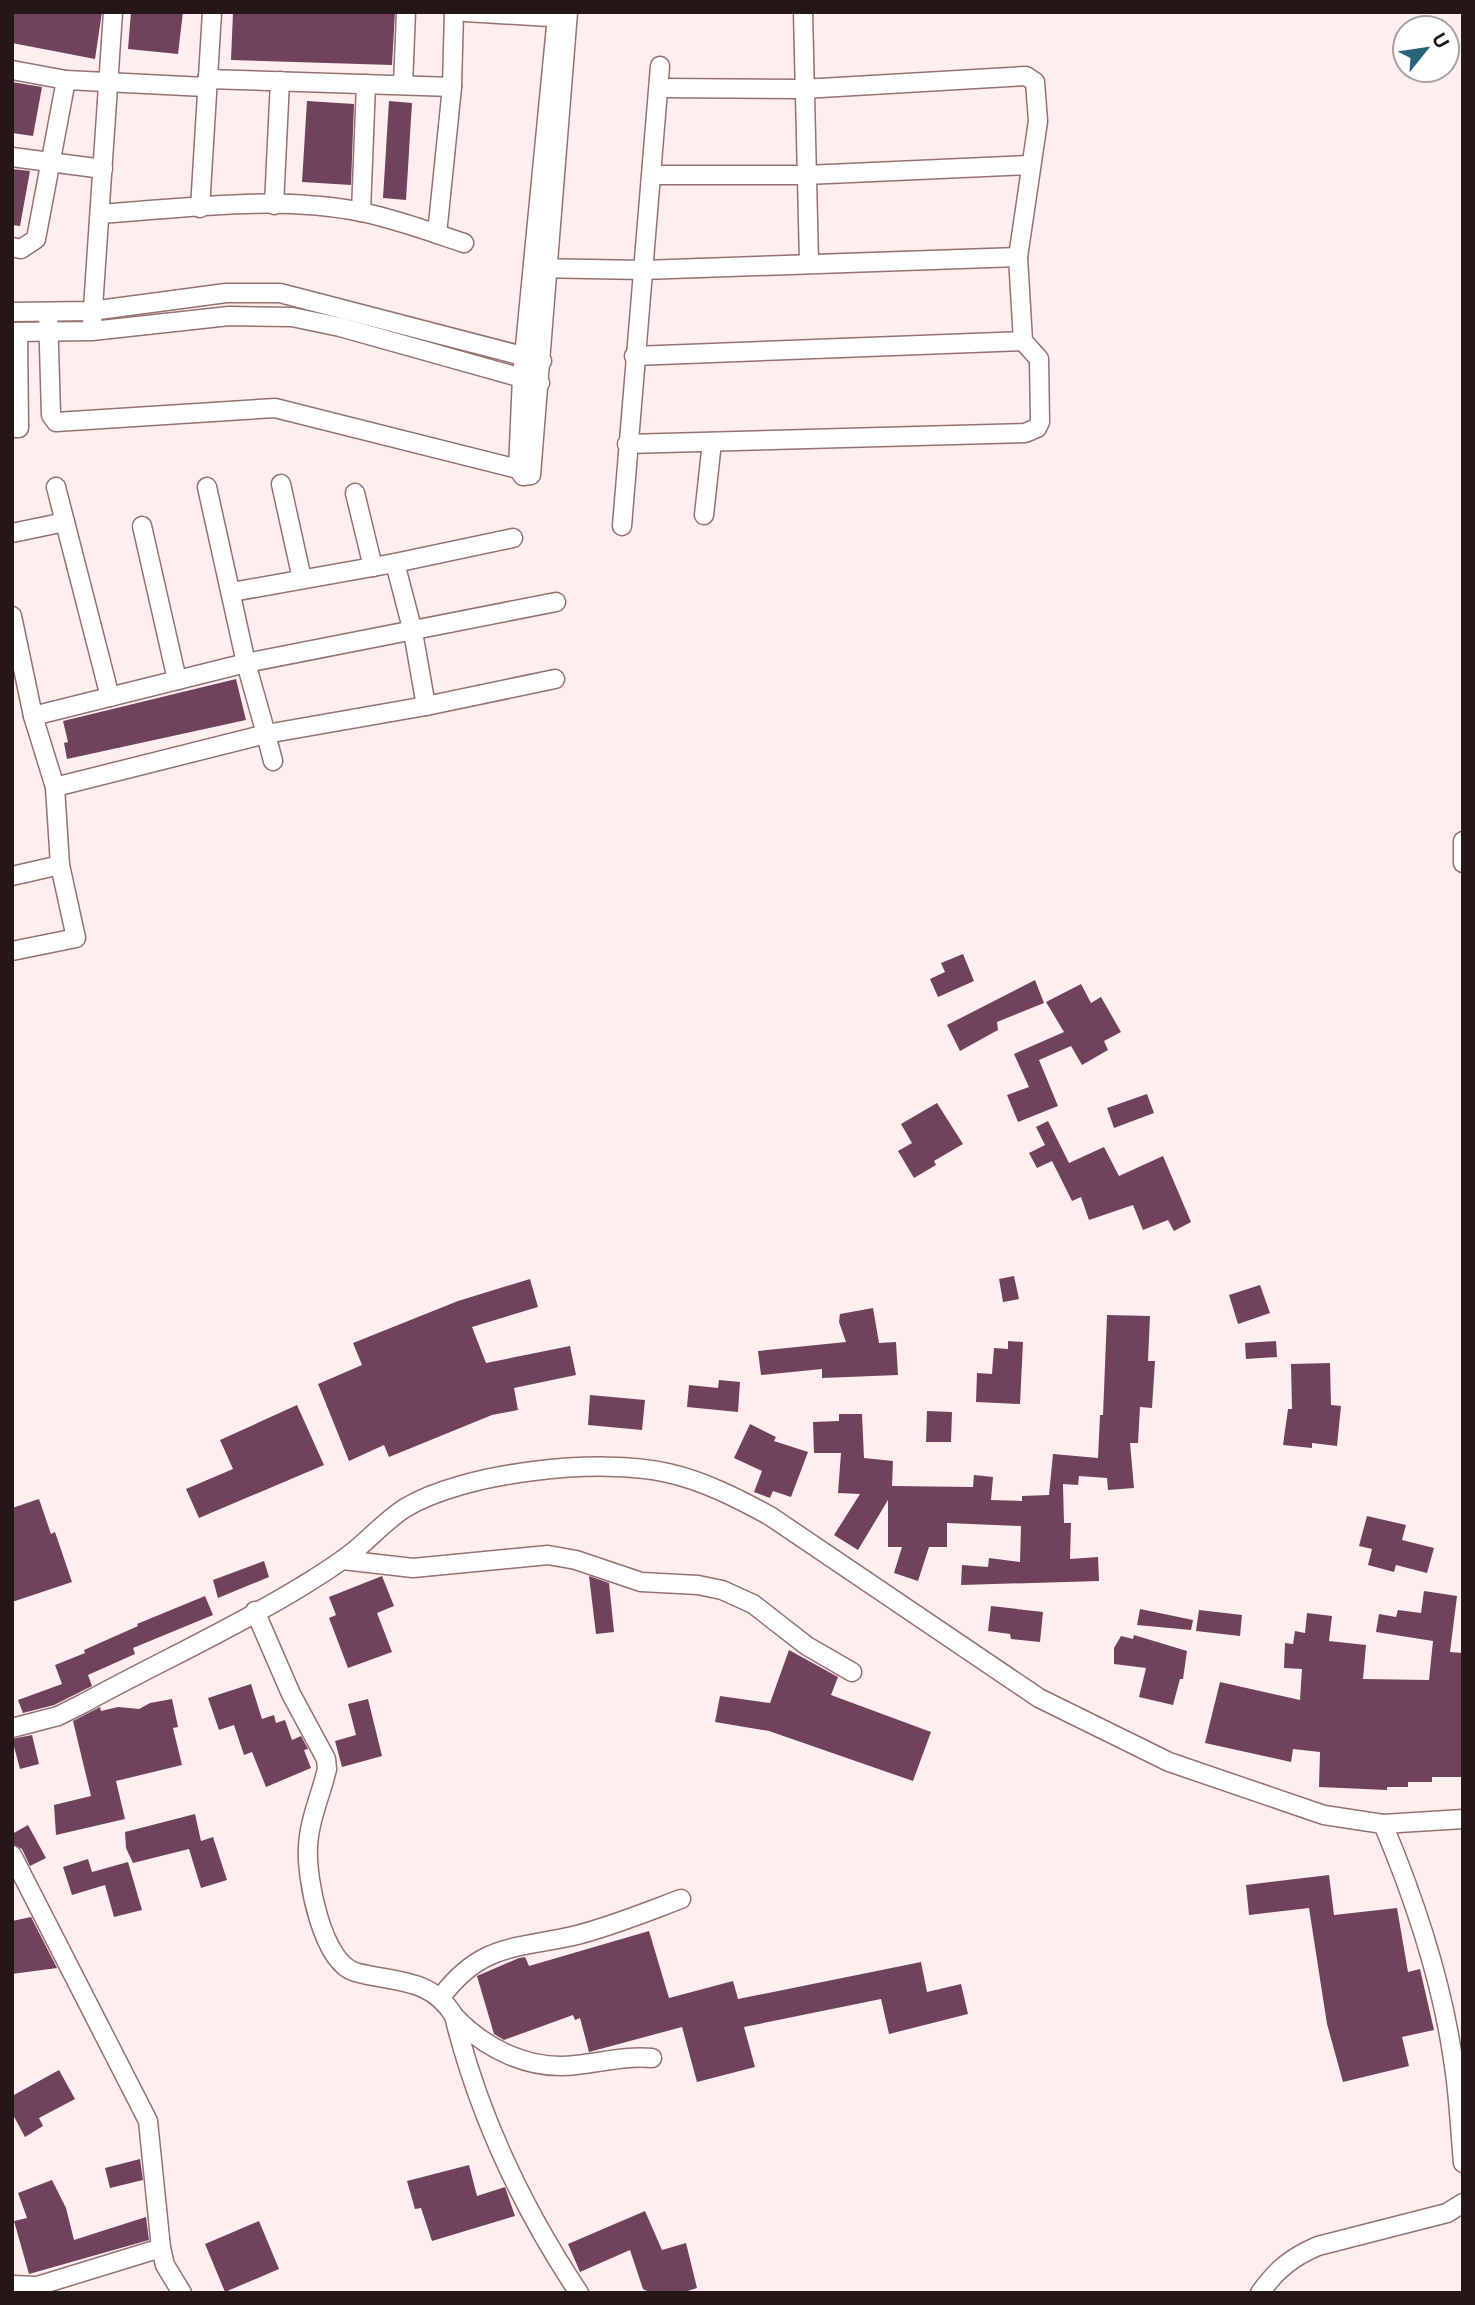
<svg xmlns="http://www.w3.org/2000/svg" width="1475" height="2305" font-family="Inter,sans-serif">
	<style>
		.building { fill: #71425c }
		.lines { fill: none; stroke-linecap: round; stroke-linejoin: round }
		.minor-casing { stroke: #957172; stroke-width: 21 }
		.minor { stroke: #fff; stroke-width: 18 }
	</style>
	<rect width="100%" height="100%" fill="#fee"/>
	<g class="building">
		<path d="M 12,12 L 102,12 L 95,59 L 12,43 Z"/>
		<path d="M 131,12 L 183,12 L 178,54 L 128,49 Z"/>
		<path d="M 233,12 L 395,12 L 392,65 L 231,60 Z"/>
		<path d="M 12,82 L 42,87 L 33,136 L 12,133 Z"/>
		<path d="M 307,101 L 354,104 L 351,185 L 302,182 Z"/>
		<path d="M 389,101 L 412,103 L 406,200 L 383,198 Z"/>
		<path d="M 12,169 L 30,171 L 20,226 L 12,225 Z"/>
		<path d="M 236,679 L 246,720 L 67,759 L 64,743 L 68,742 L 63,721 Z"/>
		<path d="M 963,954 L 974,981 L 938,997 L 930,979 L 945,972 L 941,963 Z"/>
		<path d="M 1035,980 L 1044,1003 L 997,1022 L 998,1030 L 960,1051 L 947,1025 Z"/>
		<path d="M 1081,984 L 1091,1003 L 1101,997 L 1121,1032 L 1104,1041 L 1108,1050 L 1082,1065 L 1071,1046 L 1039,1060 L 1058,1106 L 1018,1122 L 1007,1095 L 1029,1087 L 1014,1054 L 1064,1032 L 1046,1002 Z"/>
		<path d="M 1147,1094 L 1154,1113 L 1114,1128 L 1107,1108 Z"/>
		<path d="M 937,1103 L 963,1144 L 934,1161 L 936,1165 L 914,1178 L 898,1151 L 912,1143 L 901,1124 Z"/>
		<path d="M 1048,1121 L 1069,1163 L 1104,1147 L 1119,1176 L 1163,1156 L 1191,1222 L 1174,1231 L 1168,1220 L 1143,1230 L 1133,1205 L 1089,1220 L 1081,1197 L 1072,1201 L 1052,1161 L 1037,1168 L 1029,1153 L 1045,1145 L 1036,1127 Z"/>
		<path d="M 1014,1276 L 1019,1299 L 1003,1302 L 999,1279 Z"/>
		<path d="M 530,1279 L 538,1307 L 472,1327 L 486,1363 L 570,1346 L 576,1375 L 514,1388 L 518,1410 L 492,1415 L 389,1457 L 384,1445 L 349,1461 L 318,1384 L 362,1365 L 353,1343 L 458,1301 Z"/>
		<path d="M 1260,1285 L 1270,1313 L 1238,1324 L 1229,1295 Z"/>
		<path d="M 873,1308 L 879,1343 L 896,1342 L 898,1375 L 822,1378 L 822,1369 L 761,1375 L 758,1351 L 846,1342 L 839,1322 L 840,1314 Z"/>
		<path d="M 1107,1315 L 1150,1316 L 1148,1361 L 1155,1361 L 1152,1408 L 1140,1407 L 1138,1443 L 1130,1443 L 1134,1488 L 1108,1490 L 1107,1478 L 1079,1476 L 1078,1485 L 1063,1484 L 1064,1523 L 1071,1523 L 1070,1559 L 1098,1557 L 1099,1581 L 961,1585 L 962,1565 L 988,1567 L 989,1558 L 1020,1562 L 1021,1526 L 947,1523 L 947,1547 L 929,1547 L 918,1581 L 894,1573 L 902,1547 L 888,1547 L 888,1500 L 858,1550 L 834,1535 L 860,1494 L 838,1493 L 841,1453 L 814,1453 L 813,1422 L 839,1421 L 839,1414 L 862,1414 L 864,1458 L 893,1461 L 892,1486 L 973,1487 L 974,1475 L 993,1477 L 991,1500 L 1022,1501 L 1022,1496 L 1049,1495 L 1053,1454 L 1098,1458 L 1100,1415 L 1103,1415 Z"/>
		<path d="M 1008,1341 L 1023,1342 L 1020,1404 L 976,1402 L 977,1373 L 992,1374 L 994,1348 L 1008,1349 Z"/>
		<path d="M 1276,1341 L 1277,1357 L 1246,1359 L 1245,1343 Z"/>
		<path d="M 1330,1363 L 1331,1405 L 1341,1406 L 1337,1446 L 1312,1443 L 1312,1448 L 1283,1445 L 1288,1409 L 1292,1409 L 1291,1364 Z"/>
		<path d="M 719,1380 L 740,1382 L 738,1412 L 687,1407 L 689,1385 L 718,1388 Z"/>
		<path d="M 590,1395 L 645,1400 L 642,1430 L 588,1425 Z"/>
		<path d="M 297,1405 L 324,1465 L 199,1518 L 186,1489 L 233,1469 L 220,1440 Z"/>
		<path d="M 927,1411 L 952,1412 L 951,1442 L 926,1442 Z"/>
		<path d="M 750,1424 L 776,1437 L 774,1441 L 808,1452 L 791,1497 L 773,1491 L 770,1498 L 754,1492 L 762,1471 L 734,1458 Z"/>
		<path d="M 39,1499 L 51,1534 L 55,1532 L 72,1582 L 12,1602 L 12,1508 Z"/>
		<path d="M 1367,1516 L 1406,1525 L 1402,1540 L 1434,1548 L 1427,1573 L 1396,1565 L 1394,1572 L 1368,1565 L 1372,1549 L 1359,1546 Z"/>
		<path d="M 264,1561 L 269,1577 L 218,1598 L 213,1580 Z"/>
		<path d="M 382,1576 L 394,1606 L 377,1613 L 392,1652 L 348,1668 L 329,1618 L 336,1615 L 329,1597 Z"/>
		<path d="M 589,1576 L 609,1583 L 614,1632 L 596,1634 Z"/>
		<path d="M 1424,1591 L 1457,1596 L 1450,1652 L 1463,1653 L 1463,1777 L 1432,1777 L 1432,1782 L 1408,1782 L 1408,1787 L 1387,1787 L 1387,1790 L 1319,1787 L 1320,1752 L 1293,1749 L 1291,1762 L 1205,1743 L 1220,1682 L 1300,1700 L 1302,1669 L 1284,1668 L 1285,1643 L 1293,1644 L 1295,1631 L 1305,1633 L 1307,1613 L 1332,1616 L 1329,1641 L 1366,1645 L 1363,1679 L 1429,1680 L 1433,1641 L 1376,1632 L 1379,1614 L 1396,1617 L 1398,1610 L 1421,1613 Z"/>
		<path d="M 205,1596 L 213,1615 L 133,1648 L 135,1654 L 88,1675 L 92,1686 L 54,1705 L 23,1713 L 18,1700 L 62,1684 L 55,1665 L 85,1653 L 84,1650 L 138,1626 L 137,1624 Z"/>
		<path d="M 991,1606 L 1043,1612 L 1040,1642 L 1011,1639 L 1010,1634 L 988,1631 Z"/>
		<path d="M 1140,1609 L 1193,1620 L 1191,1630 L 1137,1625 Z"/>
		<path d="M 1199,1610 L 1242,1615 L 1240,1636 L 1196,1631 Z"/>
		<path d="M 1134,1635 L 1187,1651 L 1183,1679 L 1180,1679 L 1173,1705 L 1139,1697 L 1146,1668 L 1114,1664 L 1114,1648 L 1121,1636 L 1133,1639 Z"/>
		<path d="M 789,1650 L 838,1677 L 831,1695 L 931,1732 L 913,1781 L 769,1731 L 715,1722 L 720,1696 L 770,1703 Z"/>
		<path d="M 251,1684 L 262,1719 L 274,1715 L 276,1723 L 285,1720 L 292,1740 L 301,1736 L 308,1749 L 304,1750 L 311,1768 L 266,1787 L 252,1752 L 244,1755 L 234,1725 L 219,1730 L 208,1698 Z"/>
		<path d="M 172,1699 L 178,1727 L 173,1728 L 182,1765 L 116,1781 L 125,1819 L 56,1835 L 54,1805 L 91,1796 L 73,1721 L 100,1707 L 101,1711 L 118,1707 L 139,1709 L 150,1703 Z"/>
		<path d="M 368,1699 L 382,1756 L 342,1767 L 335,1741 L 356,1735 L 348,1704 Z"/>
		<path d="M 32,1735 L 39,1764 L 20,1769 L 12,1739 Z"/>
		<path d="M 195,1814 L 201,1841 L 213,1837 L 227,1880 L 201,1888 L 189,1849 L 133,1863 L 126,1848 L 125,1832 Z"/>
		<path d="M 28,1825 L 46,1858 L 30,1866 L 22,1849 L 12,1844 L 12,1834 Z"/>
		<path d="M 88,1859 L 92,1872 L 128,1862 L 142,1910 L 114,1917 L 105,1885 L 72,1895 L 63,1867 Z"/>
		<path d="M 1329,1875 L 1334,1915 L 1397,1908 L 1408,1972 L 1420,1969 L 1434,2030 L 1402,2037 L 1409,2066 L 1343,2082 L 1327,2024 L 1309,1908 L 1249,1915 L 1246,1885 Z"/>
		<path d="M 31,1917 L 57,1968 L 12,1974 L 12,1921 Z"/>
		<path d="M 649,1931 L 669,1998 L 733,1981 L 738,1999 L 921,1962 L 927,1992 L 961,1984 L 968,2014 L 889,2034 L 881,1999 L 744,2027 L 755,2067 L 697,2082 L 682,2027 L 589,2052 L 580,2018 L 575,2020 L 573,2015 L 504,2040 L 494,2034 L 477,1976 L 519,1958 L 525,1957 L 529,1966 Z"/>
		<path d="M 59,2070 L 75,2099 L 39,2118 L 43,2126 L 25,2137 L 12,2113 L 12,2096 Z"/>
		<path d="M 140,2159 L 143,2180 L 110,2188 L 105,2168 Z"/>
		<path d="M 469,2165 L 477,2196 L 505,2187 L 515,2216 L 432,2241 L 421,2208 L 415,2209 L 407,2181 Z"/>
		<path d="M 52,2180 L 66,2208 L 74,2240 L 146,2217 L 149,2240 L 29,2274 L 14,2221 L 27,2218 L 18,2193 Z"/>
		<path d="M 645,2211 L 662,2250 L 686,2243 L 697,2288 L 681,2293 L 651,2293 L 643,2289 L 630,2250 L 580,2272 L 568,2244 Z"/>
		<path d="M 259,2221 L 279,2269 L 225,2292 L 205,2244 Z"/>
	</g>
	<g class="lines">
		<defs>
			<g id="minor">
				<path d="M 465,12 L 566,18"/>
				<path d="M 803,12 L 809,262"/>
				<path d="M 12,70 L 66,80 L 205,87"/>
				<path d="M 207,79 L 452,87"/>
				<path d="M 403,85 L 406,12"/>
				<path d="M 12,157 L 103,169"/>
				<path d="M 652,175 L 806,175 L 1030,165"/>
				<path d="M 274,205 L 280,81"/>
				<path d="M 200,208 L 212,12"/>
				<path d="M 361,212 L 366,84"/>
				<path d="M 100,214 C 185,208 277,195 361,212 C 396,219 431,232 464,243"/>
				<path d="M 437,234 L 452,87 L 454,12"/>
				<path d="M 12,247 L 21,249 L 36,239 L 66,80"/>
				<path d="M 533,268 L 643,270 L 1018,257"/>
				<path d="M 12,312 L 91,311 L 226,293 L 280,293 L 542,361"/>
				<path d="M 48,312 L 51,415 L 56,422 L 275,408 L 518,469 L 523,476 L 531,475 L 568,12"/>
				<path d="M 92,323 L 113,12"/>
				<path d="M 12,332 L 92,331 L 229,316 L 292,317 L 340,327 L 540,383"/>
				<path d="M 634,356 L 1023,341"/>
				<path d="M 12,428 L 19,428 L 18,332"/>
				<path d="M 627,444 L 1025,433 L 1037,428 L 1040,422 L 1039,359 L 1023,341 L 1018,257 L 1038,121 L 1035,82 L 1026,76 L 803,89 L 659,88"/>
				<path d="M 518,469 L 522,377 L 557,16 L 560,12"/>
				<path d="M 281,484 L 302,579"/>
				<path d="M 56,487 L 110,697"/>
				<path d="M 207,487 L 246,663 L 266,734 L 426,706 L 555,679"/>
				<path d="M 355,493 L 373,567"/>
				<path d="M 704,515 L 712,442"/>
				<path d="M 142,526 L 177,680"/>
				<path d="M 622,526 L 660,66"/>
				<path d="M 12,533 L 65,522"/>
				<path d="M 395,563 L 513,538"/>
				<path d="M 232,592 L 395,563 L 413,632 L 426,706"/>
				<path d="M 12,616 L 33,716 L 55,787 L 266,734 L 273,761"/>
				<path d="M 33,716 L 246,663 L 556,602"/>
				<path d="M 1463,841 L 1463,863"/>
				<path d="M 12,876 L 60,865"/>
				<path d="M 12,951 L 76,938 L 60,865 L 55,787"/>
				<path d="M 343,1560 L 413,1568 L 548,1555 L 576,1560 L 641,1582 L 698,1585 L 722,1590 L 753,1604 L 807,1646 L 852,1672"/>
				<path d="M 255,1611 L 291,1694 L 326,1759 L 327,1769 C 321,1795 309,1820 308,1847 C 306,1878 322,1962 355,1972 C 394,1983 431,1977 454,2016 C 479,2117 521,2206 579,2293"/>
				<path d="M 12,1728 L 58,1716 L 84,1703 C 155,1664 230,1630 299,1588 C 320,1575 342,1562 360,1546 C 375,1533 388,1519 405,1508 C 464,1472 601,1457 668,1473 C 704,1481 739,1499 770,1516 L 1039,1698 L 1169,1762 L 1324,1815 L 1383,1824 L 1463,1819"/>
				<path d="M 1383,1824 C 1415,1900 1443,1985 1454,2066 C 1459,2098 1460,2131 1463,2163"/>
				<path d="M 12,1855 L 148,2121 L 161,2248 L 165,2265 L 182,2293"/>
				<path d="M 441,1997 C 481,1944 514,1949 573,1936 C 610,1927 646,1912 681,1899"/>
				<path d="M 454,2016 C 485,2049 530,2071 576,2065 C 605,2062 623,2056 652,2058"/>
				<path d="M 12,2285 L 37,2286 L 161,2248"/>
				<path d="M 1260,2293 C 1276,2270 1292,2257 1318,2246 L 1447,2213 L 1463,2203"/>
			</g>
		</defs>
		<use href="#minor" class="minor-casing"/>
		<use href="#minor" class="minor"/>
	</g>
	<rect width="1475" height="2305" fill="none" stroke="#251617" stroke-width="28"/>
	<g transform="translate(1426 49) rotate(60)"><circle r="33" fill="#ffffff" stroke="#a8a2a2" stroke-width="2"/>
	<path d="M0-5L12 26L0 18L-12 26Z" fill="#27637a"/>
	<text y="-10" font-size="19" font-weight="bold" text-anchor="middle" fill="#251617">U</text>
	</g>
</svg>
